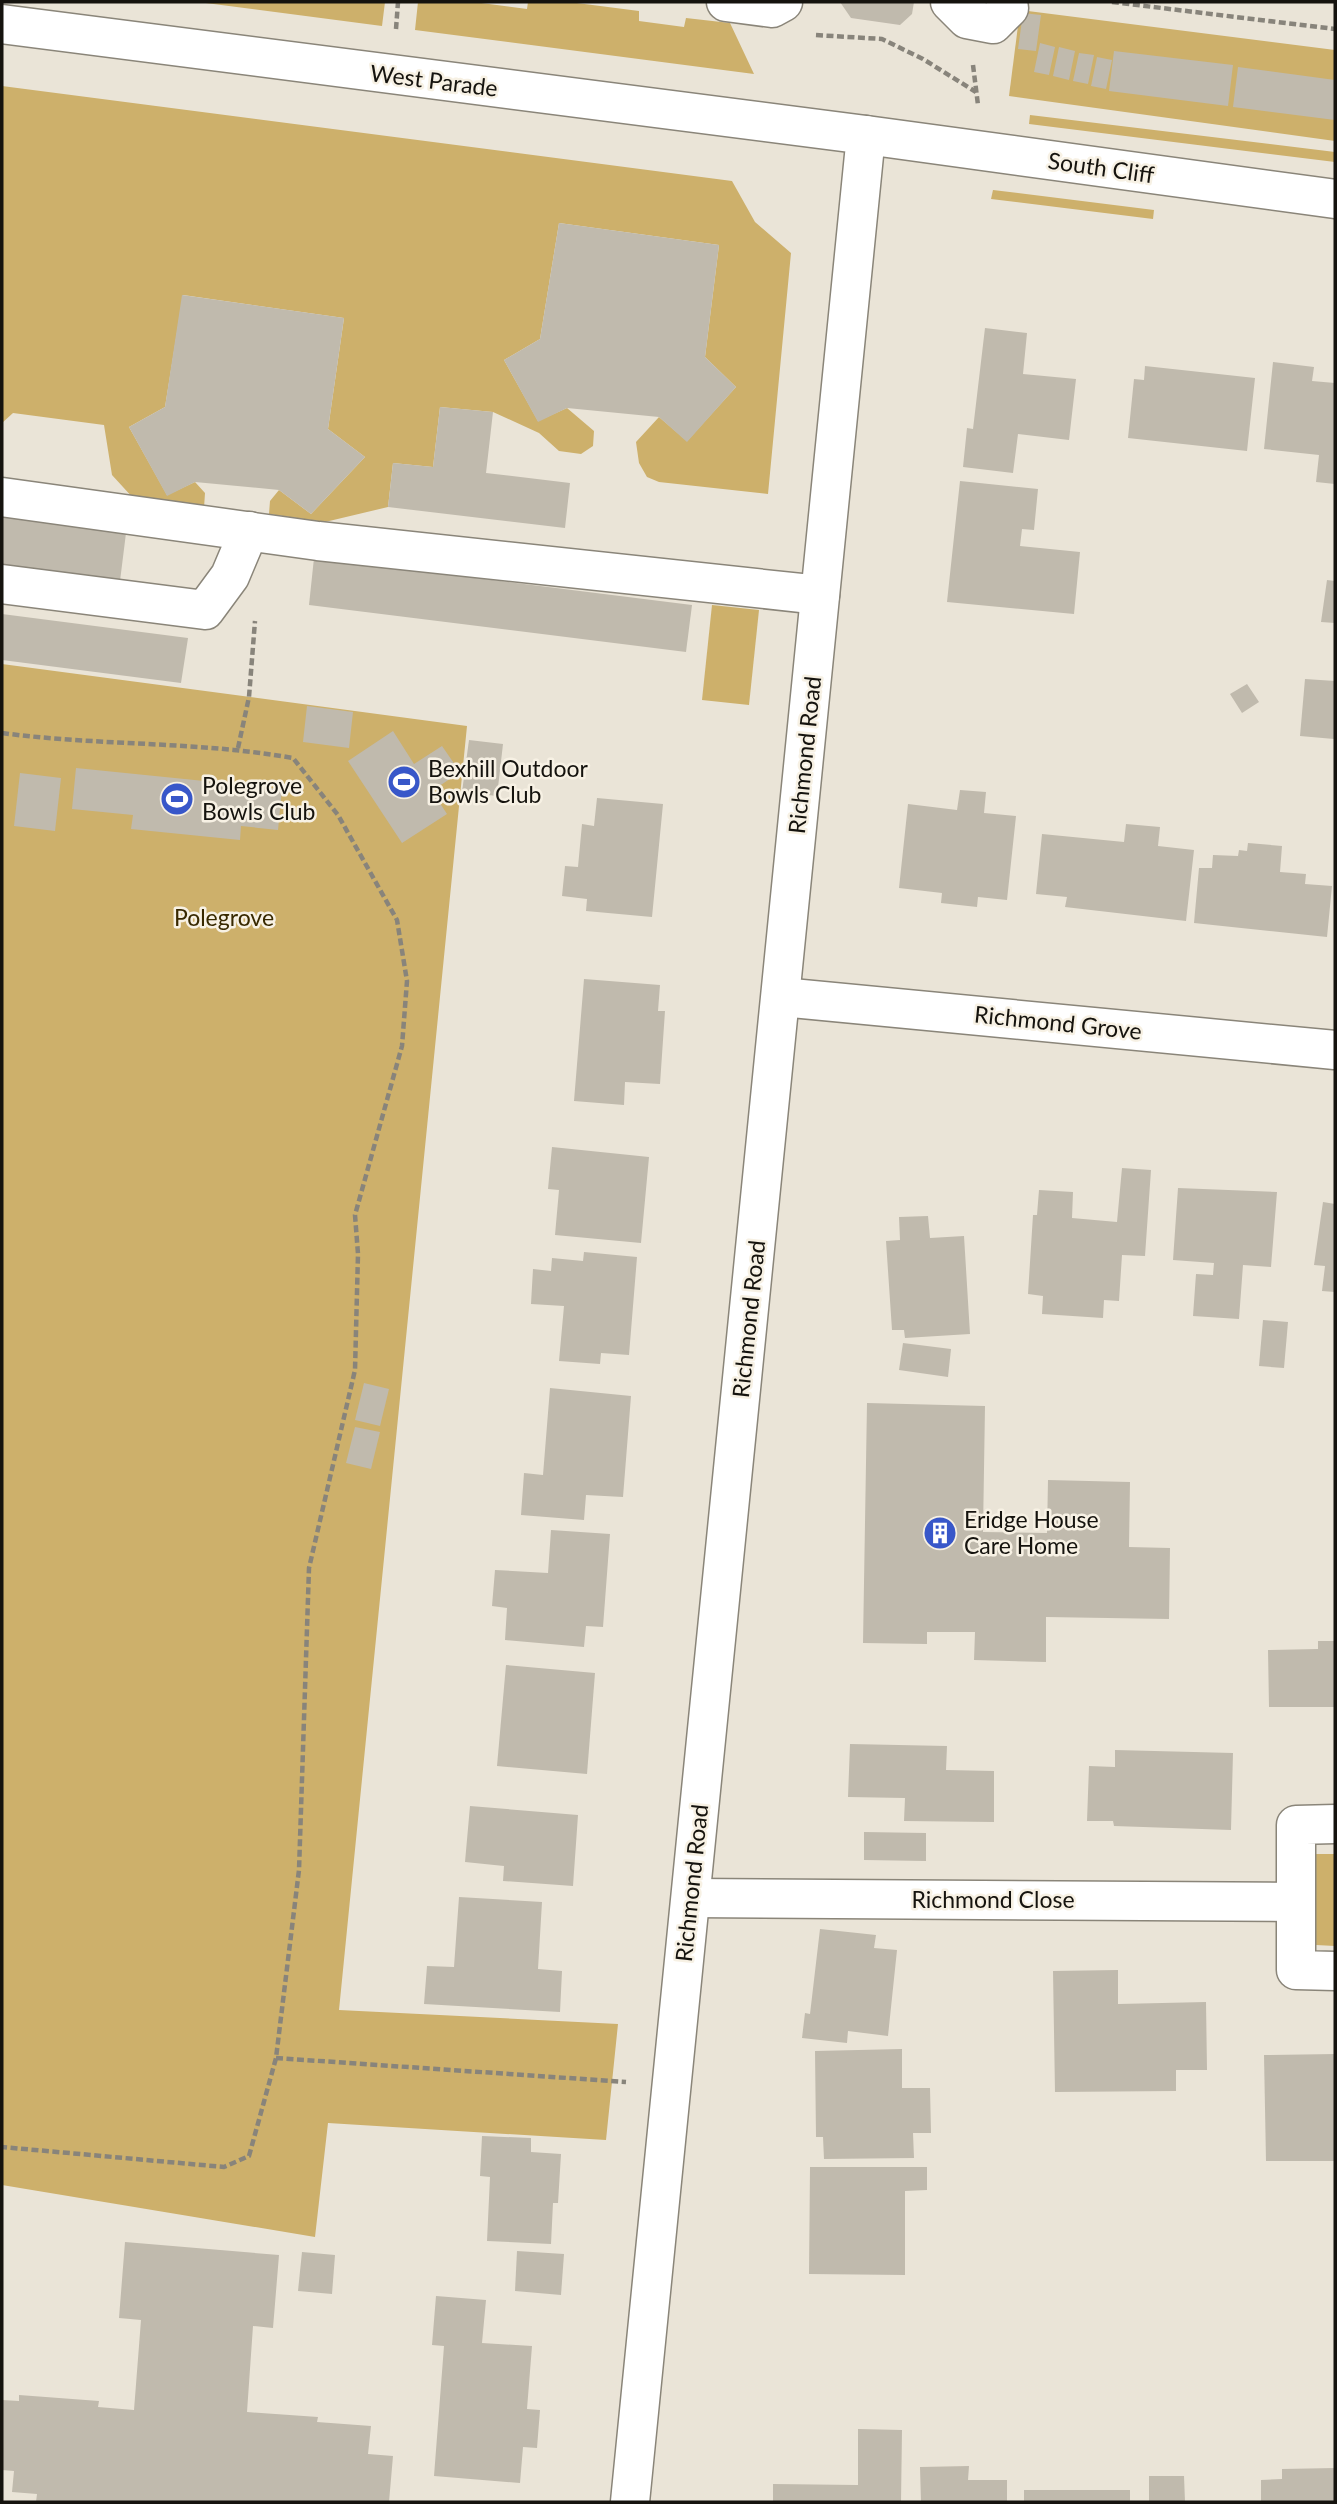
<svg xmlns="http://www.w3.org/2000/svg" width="1337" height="2504" font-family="Lato,sans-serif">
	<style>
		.green { fill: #cdb06b }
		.building { fill: #c0baad }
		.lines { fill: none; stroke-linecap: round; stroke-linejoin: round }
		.minor-casing { stroke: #8a8579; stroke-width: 41 }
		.major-casing { stroke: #8a8579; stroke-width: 41 }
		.path { stroke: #88847b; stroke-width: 4.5; stroke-dasharray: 7 3.5; stroke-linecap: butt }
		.minor { stroke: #fff; stroke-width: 38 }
		.major { stroke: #fff; stroke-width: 38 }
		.labels { text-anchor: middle; stroke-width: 5; stroke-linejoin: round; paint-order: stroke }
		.street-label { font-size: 23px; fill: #15130e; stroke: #f7f1e4 }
		.poi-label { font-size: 23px; fill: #15130e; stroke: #f7f1e4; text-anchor: start }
		.park-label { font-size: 23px; fill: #382900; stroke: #f7f1e4 }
	</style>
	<rect width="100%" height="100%" fill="#eae4d7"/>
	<g class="green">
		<path d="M 198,2 L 385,2 L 382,26 Z"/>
		<path d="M 418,2 L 474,2 L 527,9 L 528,2 L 569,2 L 639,11 L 639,21 L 684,27 L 686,18 L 730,23 L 754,74 L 415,30 Z"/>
		<path d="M 1020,10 L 1335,50 L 1335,141 L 1009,96 Z"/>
		<path d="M 2,86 L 732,181 L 755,222 L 791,253 L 768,494 L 659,482 L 647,477 L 639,463 L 636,442 L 659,417 L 687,441 L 736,387 L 705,357 L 719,245 L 559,223 L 540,339 L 504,360 L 538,421 L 567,408 L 594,431 L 593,446 L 581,454 L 559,451 L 539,433 L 493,412 L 440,407 L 433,467 L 393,463 L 388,507 L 325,522 L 269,514 L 270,501 L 279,490 L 311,514 L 365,457 L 328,429 L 344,318 L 183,295 L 165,407 L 129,427 L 167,495 L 195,482 L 205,493 L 204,508 L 134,499 L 112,475 L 104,425 L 13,413 L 2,423 Z"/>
		<path d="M 1030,115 L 1335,152 L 1335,162 L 1029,124 Z"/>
		<path d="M 993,190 L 1154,210 L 1153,219 L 991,199 Z"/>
		<path d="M 712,605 L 759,610 L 749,705 L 702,700 Z"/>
		<path d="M 2,664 L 467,726 L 339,2010 L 618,2024 L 606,2140 L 328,2123 L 315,2237 L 2,2185 Z"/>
		<path d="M 1316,1854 L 1335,1854 L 1335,1946 L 1316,1945 Z"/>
	</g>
	<g class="building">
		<path d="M 840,2 L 914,2 L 912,14 L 900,25 L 851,18 Z"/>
		<path d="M 1023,13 L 1041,15 L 1036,51 L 1018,49 Z"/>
		<path d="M 1040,43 L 1055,47 L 1049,75 L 1034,72 Z"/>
		<path d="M 1059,47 L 1075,51 L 1069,80 L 1053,76 Z"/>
		<path d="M 1114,51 L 1233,65 L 1228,106 L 1109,91 Z"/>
		<path d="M 1079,53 L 1094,55 L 1088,84 L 1073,81 Z"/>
		<path d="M 1097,57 L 1112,60 L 1106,89 L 1091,86 Z"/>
		<path d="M 1238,67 L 1335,80 L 1335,120 L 1233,107 Z"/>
		<path d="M 559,223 L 719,245 L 705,357 L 736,387 L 687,442 L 659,417 L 567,408 L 538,422 L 504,360 L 540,339 Z"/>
		<path d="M 182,295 L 344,318 L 328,429 L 365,457 L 311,514 L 279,490 L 195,482 L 167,496 L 129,427 L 165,407 Z"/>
		<path d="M 985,328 L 1027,333 L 1023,374 L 1076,379 L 1069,440 L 1018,434 L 1013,473 L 963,467 L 967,428 L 973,429 Z"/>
		<path d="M 1273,362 L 1314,367 L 1312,381 L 1335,383 L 1335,484 L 1316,482 L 1319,455 L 1264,449 Z"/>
		<path d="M 1145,366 L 1255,378 L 1247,451 L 1128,438 L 1134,379 L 1144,380 Z"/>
		<path d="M 440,407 L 493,412 L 486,473 L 570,483 L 565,528 L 388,507 L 393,463 L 433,467 Z"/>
		<path d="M 960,481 L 1038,489 L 1034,530 L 1022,529 L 1020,546 L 1080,552 L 1074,614 L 947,602 Z"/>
		<path d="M 2,516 L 126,533 L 120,581 L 2,566 Z"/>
		<path d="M 314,558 L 692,605 L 686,652 L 309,605 Z"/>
		<path d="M 1327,580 L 1335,581 L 1335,623 L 1321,622 Z"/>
		<path d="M 2,614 L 188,638 L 181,683 L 2,660 Z"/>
		<path d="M 1305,679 L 1335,681 L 1334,739 L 1300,736 Z"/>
		<path d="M 1247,684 L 1259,702 L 1242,713 L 1230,694 Z"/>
		<path d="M 307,706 L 353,712 L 349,748 L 303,742 Z"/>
		<path d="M 393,731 L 414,764 L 442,746 L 460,772 L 432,791 L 447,814 L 402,843 L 348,761 Z"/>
		<path d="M 469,740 L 503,744 L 497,796 L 462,792 Z"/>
		<path d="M 76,768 L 282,789 L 278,830 L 241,826 L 240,840 L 131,829 L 133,815 L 72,809 Z"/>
		<path d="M 20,773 L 61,778 L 55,831 L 14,826 Z"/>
		<path d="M 960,790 L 986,792 L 984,813 L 1016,816 L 1007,900 L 978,897 L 977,907 L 941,903 L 942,893 L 899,888 L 908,804 L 957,810 Z"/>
		<path d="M 597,798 L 663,804 L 652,917 L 586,911 L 587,899 L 562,896 L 565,866 L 578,867 L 582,824 L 594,826 Z"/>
		<path d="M 1126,824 L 1160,827 L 1158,846 L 1194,850 L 1186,921 L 1065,907 L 1067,897 L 1036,894 L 1042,834 L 1124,842 Z"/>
		<path d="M 1248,843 L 1282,846 L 1280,872 L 1306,874 L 1305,884 L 1332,886 L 1327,937 L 1194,923 L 1199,868 L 1212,868 L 1213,855 L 1238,856 L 1239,850 L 1247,851 Z"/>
		<path d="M 584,979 L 660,985 L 658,1011 L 665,1011 L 660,1084 L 625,1082 L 624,1105 L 574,1101 Z"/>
		<path d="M 552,1147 L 649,1157 L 641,1243 L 555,1235 L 559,1190 L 548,1189 Z"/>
		<path d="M 1122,1168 L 1151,1170 L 1145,1256 L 1122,1255 L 1119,1301 L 1104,1300 L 1103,1318 L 1042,1314 L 1043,1296 L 1028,1294 L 1033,1215 L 1037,1215 L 1039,1190 L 1073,1192 L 1072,1218 L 1117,1222 Z"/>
		<path d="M 1178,1188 L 1277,1192 L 1271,1267 L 1243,1265 L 1239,1319 L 1193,1316 L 1196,1274 L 1213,1275 L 1214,1263 L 1173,1260 Z"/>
		<path d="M 1323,1202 L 1335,1204 L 1335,1292 L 1322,1291 L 1325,1266 L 1314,1265 Z"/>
		<path d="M 928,1216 L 930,1238 L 964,1236 L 970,1334 L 905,1338 L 904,1330 L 892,1330 L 886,1241 L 900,1240 L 899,1217 Z"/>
		<path d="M 584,1252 L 637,1257 L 629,1355 L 601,1353 L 600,1364 L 559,1361 L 564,1306 L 531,1304 L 533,1269 L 551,1271 L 552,1258 L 583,1261 Z"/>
		<path d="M 1263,1320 L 1288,1322 L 1284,1368 L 1259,1366 Z"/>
		<path d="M 903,1343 L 951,1349 L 948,1377 L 899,1370 Z"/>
		<path d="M 364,1383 L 389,1389 L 380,1426 L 355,1420 Z"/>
		<path d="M 550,1388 L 631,1396 L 623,1497 L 586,1495 L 584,1520 L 521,1515 L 524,1473 L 543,1475 Z"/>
		<path d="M 867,1403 L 985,1406 L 983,1532 L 1047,1533 L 1048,1480 L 1130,1482 L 1129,1547 L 1170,1548 L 1169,1619 L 1046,1617 L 1046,1662 L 974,1660 L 975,1632 L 927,1632 L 927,1644 L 863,1643 Z"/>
		<path d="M 355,1427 L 380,1432 L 371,1469 L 346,1463 Z"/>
		<path d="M 551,1530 L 610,1534 L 603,1627 L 586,1626 L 584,1647 L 505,1640 L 507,1608 L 492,1606 L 495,1570 L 548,1573 Z"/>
		<path d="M 1318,1641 L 1335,1641 L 1335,1707 L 1269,1707 L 1268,1650 L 1318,1649 Z"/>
		<path d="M 506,1665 L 595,1673 L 587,1774 L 497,1766 Z"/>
		<path d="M 850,1744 L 947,1746 L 946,1770 L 994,1771 L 994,1822 L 904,1821 L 905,1798 L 848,1797 Z"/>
		<path d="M 1115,1750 L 1233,1753 L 1231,1830 L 1114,1826 L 1113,1821 L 1087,1821 L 1089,1766 L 1115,1767 Z"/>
		<path d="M 470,1806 L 578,1815 L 573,1886 L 503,1881 L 504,1866 L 465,1862 Z"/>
		<path d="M 864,1832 L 926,1833 L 926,1861 L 864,1860 Z"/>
		<path d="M 459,1897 L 542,1902 L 538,1969 L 562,1971 L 560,2012 L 424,2004 L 427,1966 L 454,1967 Z"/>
		<path d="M 820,1929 L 876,1935 L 874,1948 L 897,1950 L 888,2036 L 848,2031 L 847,2043 L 802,2038 L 805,2013 L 810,2014 Z"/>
		<path d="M 1118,1970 L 1118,2004 L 1206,2002 L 1207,2070 L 1176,2070 L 1176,2091 L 1055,2092 L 1053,1971 Z"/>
		<path d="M 902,2049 L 902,2088 L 930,2088 L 931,2133 L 913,2133 L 914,2158 L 824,2159 L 823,2137 L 816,2137 L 815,2051 Z"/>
		<path d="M 1335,2054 L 1335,2161 L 1266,2161 L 1264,2055 Z"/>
		<path d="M 482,2136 L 531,2138 L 531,2152 L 561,2154 L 558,2203 L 553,2203 L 551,2244 L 487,2241 L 490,2177 L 480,2176 Z"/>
		<path d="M 810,2167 L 927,2167 L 927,2190 L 905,2191 L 905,2275 L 809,2274 Z"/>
		<path d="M 125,2242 L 279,2255 L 273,2328 L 253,2326 L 247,2412 L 318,2417 L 317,2422 L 371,2426 L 368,2454 L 393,2456 L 389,2502 L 36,2502 L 37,2494 L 12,2492 L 14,2471 L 2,2470 L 2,2400 L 19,2401 L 19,2395 L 99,2401 L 98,2407 L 134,2410 L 141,2320 L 119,2318 Z"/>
		<path d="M 517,2251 L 564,2254 L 561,2295 L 515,2291 Z"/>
		<path d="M 302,2252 L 335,2255 L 332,2294 L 298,2291 Z"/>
		<path d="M 436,2296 L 486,2300 L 482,2343 L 532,2346 L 527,2409 L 540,2410 L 537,2448 L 523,2447 L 520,2483 L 434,2476 L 444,2346 L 432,2345 Z"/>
		<path d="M 858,2429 L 902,2430 L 901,2502 L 773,2502 L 773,2484 L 858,2485 Z"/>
		<path d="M 969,2466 L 968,2480 L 1007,2480 L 1007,2502 L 921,2502 L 920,2467 Z"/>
		<path d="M 1335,2468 L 1335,2502 L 1261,2502 L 1261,2480 L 1282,2479 L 1282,2469 Z"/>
		<path d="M 1149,2476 L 1184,2476 L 1185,2502 L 1149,2502 Z"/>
		<rect x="1024" y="2490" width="106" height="12"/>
	</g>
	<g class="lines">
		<defs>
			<g id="minor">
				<path d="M 726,2 L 772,8 L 783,2"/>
				<path d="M 950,2 L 967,19 L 993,24 L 1009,8"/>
				<path d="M 866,135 L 1335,199"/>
				<path d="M 2,497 L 318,541 L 820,595"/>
				<path d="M 2,584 L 205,610 L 230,576 L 249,531"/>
				<path d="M 781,997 L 1335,1050"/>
				<path d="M 1335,1824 L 1296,1825 L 1296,1970 L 1335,1971"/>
				<path d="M 691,1898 L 1295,1902"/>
			</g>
			<path id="major" d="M 2,24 L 866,135 L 630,2502"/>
		</defs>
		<use href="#minor" class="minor-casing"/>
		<use href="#major" class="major-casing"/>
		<g class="path">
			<path d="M 1112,2 L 1335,29"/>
			<path d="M 396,29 L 398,2"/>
			<path d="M 816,35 L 882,39 L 923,59 L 976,92"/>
			<path d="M 973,65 L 978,105"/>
			<path d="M 2,733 C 99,746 197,741 293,758 L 338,815 L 397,920 L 407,981 L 402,1046 L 355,1215 L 358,1254 L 355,1370 L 309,1568 L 299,1870 L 276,2058 L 249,2156 L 224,2167 L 2,2147"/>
			<path d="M 238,748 L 249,697 L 255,621"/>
			<path d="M 276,2058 L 626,2082"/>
		</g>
		<use href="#minor" class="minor"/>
		<use href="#major" class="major"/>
	</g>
	<defs>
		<symbol id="stadium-disc" viewBox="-11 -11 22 22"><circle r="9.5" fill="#3857c9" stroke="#f7f1e4"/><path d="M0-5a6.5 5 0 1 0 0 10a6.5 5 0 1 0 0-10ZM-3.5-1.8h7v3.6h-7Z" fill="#fff"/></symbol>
		<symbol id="building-disc" viewBox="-11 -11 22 22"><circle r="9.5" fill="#3857c9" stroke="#f7f1e4"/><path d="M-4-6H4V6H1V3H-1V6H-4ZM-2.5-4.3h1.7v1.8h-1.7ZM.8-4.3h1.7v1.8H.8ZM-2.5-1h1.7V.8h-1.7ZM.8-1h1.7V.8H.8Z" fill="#fff"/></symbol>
	</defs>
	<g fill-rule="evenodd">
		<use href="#stadium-disc" x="385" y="763" width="38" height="38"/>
		<use href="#stadium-disc" x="158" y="780" width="38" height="38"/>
		<use href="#building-disc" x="921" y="1514" width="38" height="38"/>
	</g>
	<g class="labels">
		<g class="street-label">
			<text transform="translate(434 81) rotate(7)" y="8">West Parade</text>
			<text transform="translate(1101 168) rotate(8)" y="8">South Cliff</text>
			<text transform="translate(805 755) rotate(-84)" y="8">Richmond Road</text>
			<text transform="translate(1058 1023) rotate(6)" y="8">Richmond Grove</text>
			<text transform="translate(749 1319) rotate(-84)" y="8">Richmond Road</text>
			<text transform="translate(692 1883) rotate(-84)" y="8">Richmond Road</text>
			<text x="993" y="1908">Richmond Close</text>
		</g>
		<g class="poi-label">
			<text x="428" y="777">Bexhill Outdoor<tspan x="428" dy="26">Bowls Club</tspan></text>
			<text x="202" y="794">Polegrove<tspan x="202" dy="26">Bowls Club</tspan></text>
			<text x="964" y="1528">Eridge House<tspan x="964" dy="26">Care Home</tspan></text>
		</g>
		<g class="park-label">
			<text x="224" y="926">Polegrove</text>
		</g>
	</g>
	<rect width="1337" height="2504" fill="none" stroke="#15130e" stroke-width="7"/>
</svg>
